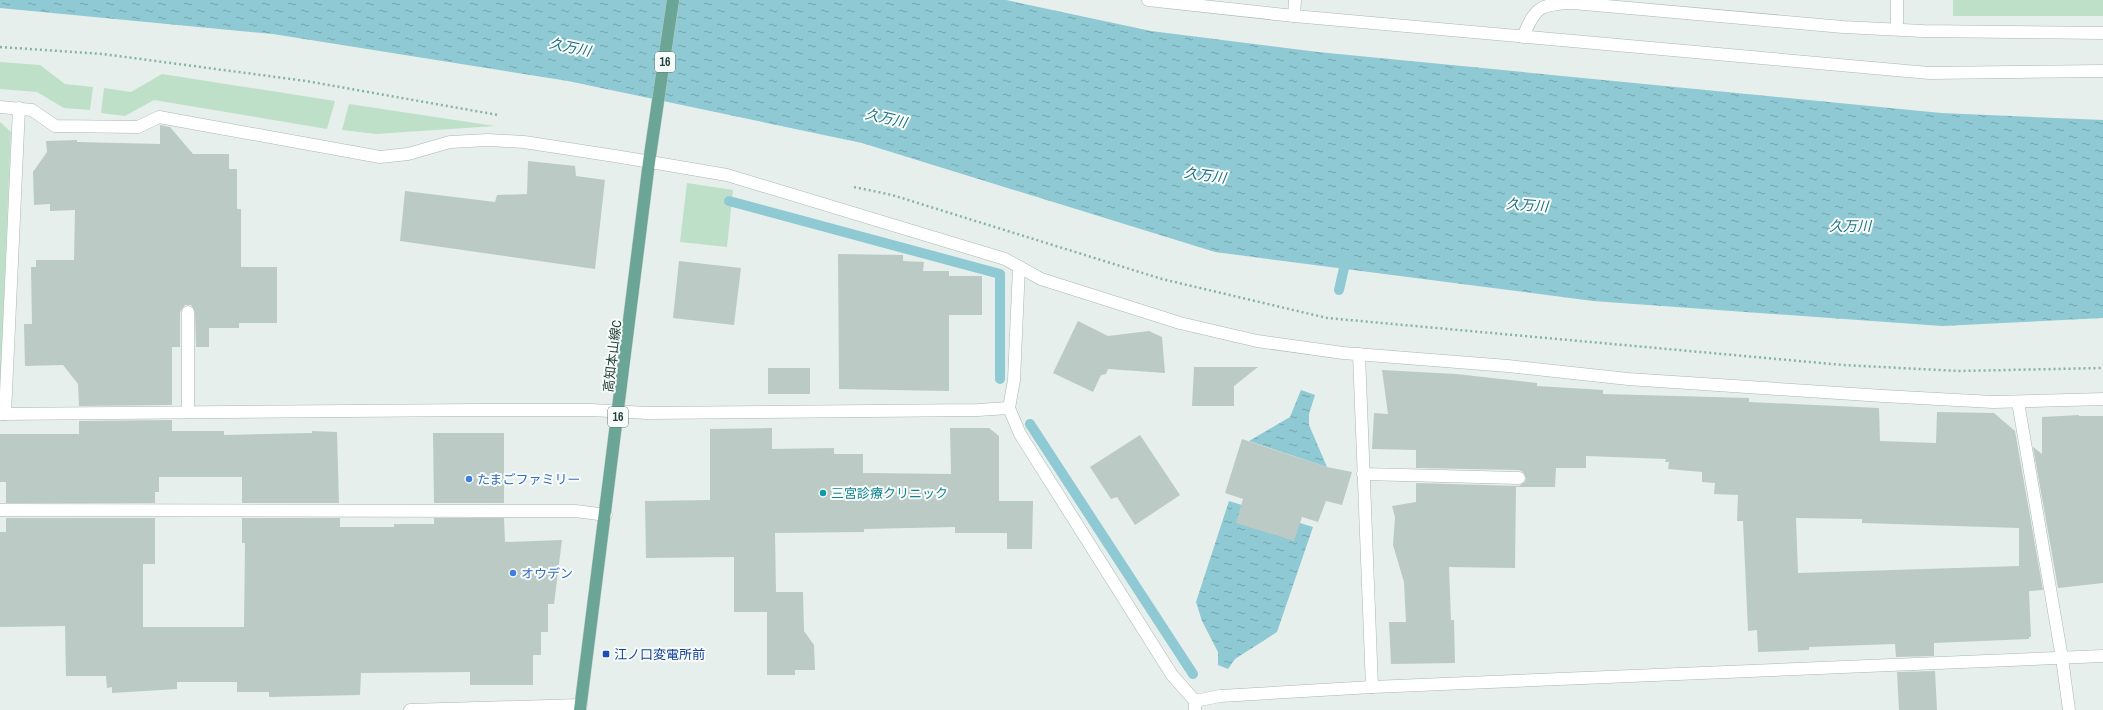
<svg xmlns="http://www.w3.org/2000/svg" width="2103" height="710" font-family="'Archivo Narrow','Noto Sans JP',sans-serif">
	<style>
		.green { fill: #bfe0c8 }
		.water { fill: url(#water-ripples) }
		.lines { fill: none; stroke-linecap: round; stroke-linejoin: round }
		.stream { stroke: #8ec9d4; stroke-width: 10 }
		.building { fill: #bbcac4; fill-rule: evenodd }
		.minor-casing { stroke: #a8b8b2; stroke-width: 13 }
		.primary-casing { stroke: #c2cac8; stroke-width: 13 }
		.path { stroke: #86b3a5; stroke-width: 2.5; stroke-dasharray: 2 3; stroke-linecap: butt }
		.minor { stroke: #fff; stroke-width: 12 }
		.primary { stroke: #6aa596; stroke-width: 12 }
		.shop-dot { fill: #3f7fe0; stroke: #f7fbf9; stroke-width: 1.5 }
		.culture-dot { fill: #0f9aa8; stroke: #f7fbf9; stroke-width: 1.5 }
		.transit-dot { fill: #1a4fb4; stroke: #f7fbf9; stroke-width: 1.5 }
		.labels { text-anchor: middle; stroke-width: 4; stroke-linejoin: round; paint-order: stroke }
		.shield { fill: #f7fbf9; stroke: #637a73; stroke-width: 1 }
		.shield-label { font-size: 12px; font-weight: bold; fill: #24423a }
		.street-label { font-size: 13px; fill: #24423a; stroke: #f7fbf9 }
		.shop-label { font-size: 13px; fill: #366cbe; stroke: #f7fbf9; text-anchor: start }
		.culture-label { font-size: 13px; fill: #0d838f; stroke: #f7fbf9; text-anchor: start }
		.transit-label { font-size: 13px; fill: #164399; stroke: #f7fbf9; text-anchor: start }
		.water-label { font-size: 14px; font-style: italic; fill: #1c6f80; stroke: #f7fbf9 }
	</style>
	<defs>
		<pattern id="water-ripples" width="26" height="14" patternUnits="userSpaceOnUse"><rect width="26" height="14" fill="#8ec9d4"/><path d="M2 4q2-2 4 0t4 0M15 11q2-2 4 0t4 0" fill="none" stroke="#74a5ad"/></pattern>
	</defs>
	<rect width="100%" height="100%" fill="#e6efeb"/>
	<g class="green">
		<rect x="1953" y="0" width="150" height="16"/>
		<path d="M 0,62 L 40,65 L 65,84 L 93,87 L 90,110 L 64,108 L 37,92 L 0,89 Z"/>
		<path d="M 162,74 L 335,101 L 327,129 L 154,100 L 125,116 L 101,113 L 104,88 L 131,92 Z"/>
		<path d="M 349,104 L 495,126 L 376,134 L 342,130 Z"/>
		<path d="M 0,122 L 11,132 L 0,388 Z"/>
		<path d="M 687,183 L 733,190 L 727,247 L 680,242 Z"/>
	</g>
	<g class="water">
		<path d="M 0,0 L 1006,0 L 1151,31 L 1318,52 L 1941,113 L 2103,120 L 2103,318 L 1942,326 L 1593,301 L 1215,252 L 862,143 L 568,81 L 273,34 L 0,8 Z"/>
		<path d="M 1301,390 L 1315,395 L 1309,414 L 1309,425 L 1327,467 L 1249,441 L 1290,417 Z"/>
		<path d="M 1229,501 L 1313,527 L 1277,632 L 1235,659 L 1228,669 L 1218,665 L 1218,652 L 1202,621 L 1196,602 Z"/>
	</g>
	<g class="lines">
		<g class="stream">
			<path d="M 729,201 L 1000,274 L 1000,379"/>
			<path d="M 1339,290 L 1347,255"/>
			<path d="M 1030,424 L 1193,674"/>
		</g>
	</g>
	<g class="building">
		<path d="M 160,125 L 170,127 L 193,154 L 229,154 L 229,169 L 237,169 L 237,209 L 241,209 L 241,267 L 277,267 L 277,323 L 239,323 L 239,328 L 209,328 L 209,347 L 196,347 L 195,312 L 191,305 L 185,305 L 180,312 L 180,347 L 172,347 L 172,405 L 79,406 L 78,384 L 63,365 L 25,366 L 24,324 L 32,324 L 31,267 L 36,267 L 36,260 L 74,260 L 75,210 L 50,211 L 50,204 L 34,205 L 33,172 L 47,152 L 46,141 L 77,140 L 77,142 L 160,144 Z"/>
		<path d="M 528,161 L 575,166 L 576,176 L 605,180 L 595,269 L 400,241 L 405,191 L 495,202 L 497,195 L 527,194 Z"/>
		<path d="M 838,254 L 903,255 L 903,261 L 924,262 L 923,271 L 949,271 L 949,276 L 982,276 L 982,315 L 949,315 L 949,391 L 839,389 Z"/>
		<path d="M 679,261 L 741,268 L 734,325 L 673,318 Z"/>
		<path d="M 1078,321 L 1108,336 L 1149,331 L 1162,337 L 1165,373 L 1108,369 L 1106,374 L 1101,375 L 1093,392 L 1053,373 Z"/>
		<path d="M 1194,367 L 1258,367 L 1234,386 L 1234,406 L 1192,406 Z"/>
		<rect x="768" y="368" width="42" height="26"/>
		<path d="M 1382,370 L 1456,374 L 1537,383 L 1537,386 L 1603,390 L 1603,394 L 1749,398 L 1749,402 L 1879,408 L 1880,441 L 1936,443 L 1937,412 L 1994,413 L 2015,431 L 2043,590 L 2029,591 L 2031,637 L 2029,637 L 2029,639 L 1934,643 L 1934,656 L 1896,657 L 1895,644 L 1809,647 L 1809,650 L 1758,652 L 1757,630 L 1748,631 L 1743,521 L 1737,521 L 1738,495 L 1714,494 L 1715,483 L 1702,482 L 1702,472 L 1668,469 L 1669,462 L 1665,462 L 1666,459 L 1586,456 L 1586,468 L 1556,468 L 1555,487 L 1516,487 L 1515,568 L 1449,567 L 1451,620 L 1454,620 L 1455,663 L 1391,664 L 1389,622 L 1406,622 L 1404,582 L 1393,545 L 1395,517 L 1392,506 L 1416,502 L 1416,483 L 1519,486 L 1525,482 L 1526,478 L 1523,472 L 1519,470 L 1416,468 L 1416,450 L 1372,449 L 1374,413 L 1388,414 ZM 1796,518 L 1862,519 L 1862,523 L 2019,528 L 2019,566 L 1798,573 Z"/>
		<path d="M 2079,415 L 2079,416 L 2103,416 L 2103,583 L 2058,588 L 2033,447 L 2042,454 L 2042,417 Z"/>
		<path d="M 172,420 L 172,431 L 224,431 L 224,435 L 312,433 L 312,431 L 337,432 L 339,503 L 242,503 L 242,477 L 159,477 L 159,492 L 155,492 L 155,503 L 6,503 L 6,482 L 0,482 L 0,434 L 79,434 L 79,421 Z"/>
		<path d="M 772,428 L 772,449 L 834,448 L 834,454 L 863,454 L 863,473 L 951,474 L 950,428 L 989,428 L 999,436 L 999,501 L 1033,501 L 1032,549 L 1007,549 L 1007,533 L 955,533 L 955,527 L 864,529 L 864,532 L 775,533 L 776,592 L 803,592 L 804,631 L 814,645 L 815,670 L 795,670 L 795,675 L 767,675 L 767,612 L 734,612 L 734,557 L 646,558 L 645,501 L 710,500 L 710,429 Z"/>
		<path d="M 433,433 L 504,433 L 504,503 L 434,503 Z"/>
		<path d="M 1140,435 L 1180,495 L 1135,525 L 1117,497 L 1111,499 L 1090,467 Z"/>
		<path d="M 1242,439 L 1327,467 L 1352,472 L 1342,505 L 1326,501 L 1318,522 L 1302,517 L 1294,541 L 1236,523 L 1243,499 L 1225,493 Z"/>
		<path d="M 6,518 L 155,518 L 155,564 L 143,564 L 143,627 L 244,627 L 245,543 L 242,543 L 242,518 L 340,518 L 340,527 L 394,527 L 394,524 L 434,524 L 434,518 L 504,518 L 505,542 L 562,540 L 554,604 L 548,604 L 548,632 L 541,632 L 541,655 L 533,655 L 533,685 L 470,685 L 470,672 L 361,673 L 360,695 L 269,697 L 269,692 L 237,692 L 237,682 L 177,682 L 177,689 L 112,693 L 112,687 L 107,688 L 106,676 L 66,676 L 65,626 L 0,627 L 0,532 L 6,532 Z"/>
		<path d="M 1935,671 L 1937,710 L 1899,710 L 1897,672 Z"/>
	</g>
	<g class="lines">
		<defs>
			<g id="minor">
				<path d="M 1148,0 L 1294,16 L 1929,73 L 2103,71"/>
				<path d="M 1897,0 L 1897,29"/>
				<path d="M 1294,16 L 1295,0"/>
				<path d="M 1523,37 C 1535,7 1540,4 1573,3 L 1843,27 L 1923,31 L 2103,33"/>
				<path d="M 0,107 L 32,110 L 55,126 L 138,127 L 159,117 L 380,157 L 408,154 L 450,142 L 488,140 L 524,142 L 621,157 L 727,175 L 1005,259 L 1041,279 L 1180,323 L 1257,341 L 1343,353 L 1508,366 L 1628,379 L 1883,396 L 1993,402 L 2103,399"/>
				<path d="M 1019,267 L 1014,380 L 1009,408 L 1020,434 L 1172,675 L 1195,701 L 1195,710"/>
				<path d="M 188,312 L 188,412"/>
				<path d="M 1359,354 L 1372,687"/>
				<path d="M 2018,402 L 2062,658 L 2069,710"/>
				<path d="M 0,414 L 476,410 L 591,410 L 647,413 L 978,410 L 1009,408"/>
				<path d="M 5,414 L 19,108"/>
				<path d="M 1363,474 L 1519,478"/>
				<path d="M 0,510 L 576,511 L 606,515"/>
				<path d="M 1195,701 L 1220,696 L 1372,687 L 2103,656"/>
				<path d="M 410,710 L 581,705"/>
			</g>
			<path id="primary" d="M 580,710 L 649,162 L 673,0"/>
		</defs>
		<use href="#minor" class="minor-casing"/>
		<use href="#primary" class="primary-casing"/>
		<g class="path">
			<path d="M 0,47 L 103,54 L 306,81 L 498,115"/>
			<path d="M 854,187 L 892,195 L 1162,279 L 1327,318 L 1843,365 L 1959,371 L 2103,368"/>
		</g>
		<use href="#minor" class="minor"/>
		<use href="#primary" class="primary"/>
	</g>
	<g class="shop-dot">
		<circle cx="469" cy="479" r="4"/>
		<circle cx="513" cy="573" r="4"/>
	</g>
	<circle class="culture-dot" cx="823" cy="493" r="4"/>
	<rect class="transit-dot" x="602" y="650" width="8" height="8" rx="2"/>
	<g class="labels">
		<g class="shield">
			<rect x="655" y="52" width="20" height="20" rx="3"/>
			<rect x="608" y="407" width="20" height="20" rx="3"/>
		</g>
		<g class="shield-label">
			<text x="665" y="66">16</text>
			<text x="618" y="421">16</text>
		</g>
		<g class="street-label">
			<text transform="translate(612 356) rotate(-83)" y="5">高知本山線C</text>
		</g>
		<g class="shop-label">
			<text x="477" y="484">たまごファミリー</text>
			<text x="521" y="578">オウデン</text>
		</g>
		<g class="culture-label">
			<text x="831" y="498">三宮診療クリニック</text>
		</g>
		<g class="transit-label">
			<text x="614" y="659">江ノ口変電所前</text>
		</g>
		<g class="water-label">
			<text transform="translate(570 47) rotate(12)" y="5">久万川</text>
			<text transform="translate(886 118) rotate(13)" y="5">久万川</text>
			<text transform="translate(1205 175) rotate(8)" y="5">久万川</text>
			<text transform="translate(1527 205) rotate(4)" y="5">久万川</text>
			<text x="1850" y="231">久万川</text>
		</g>
	</g>
</svg>
